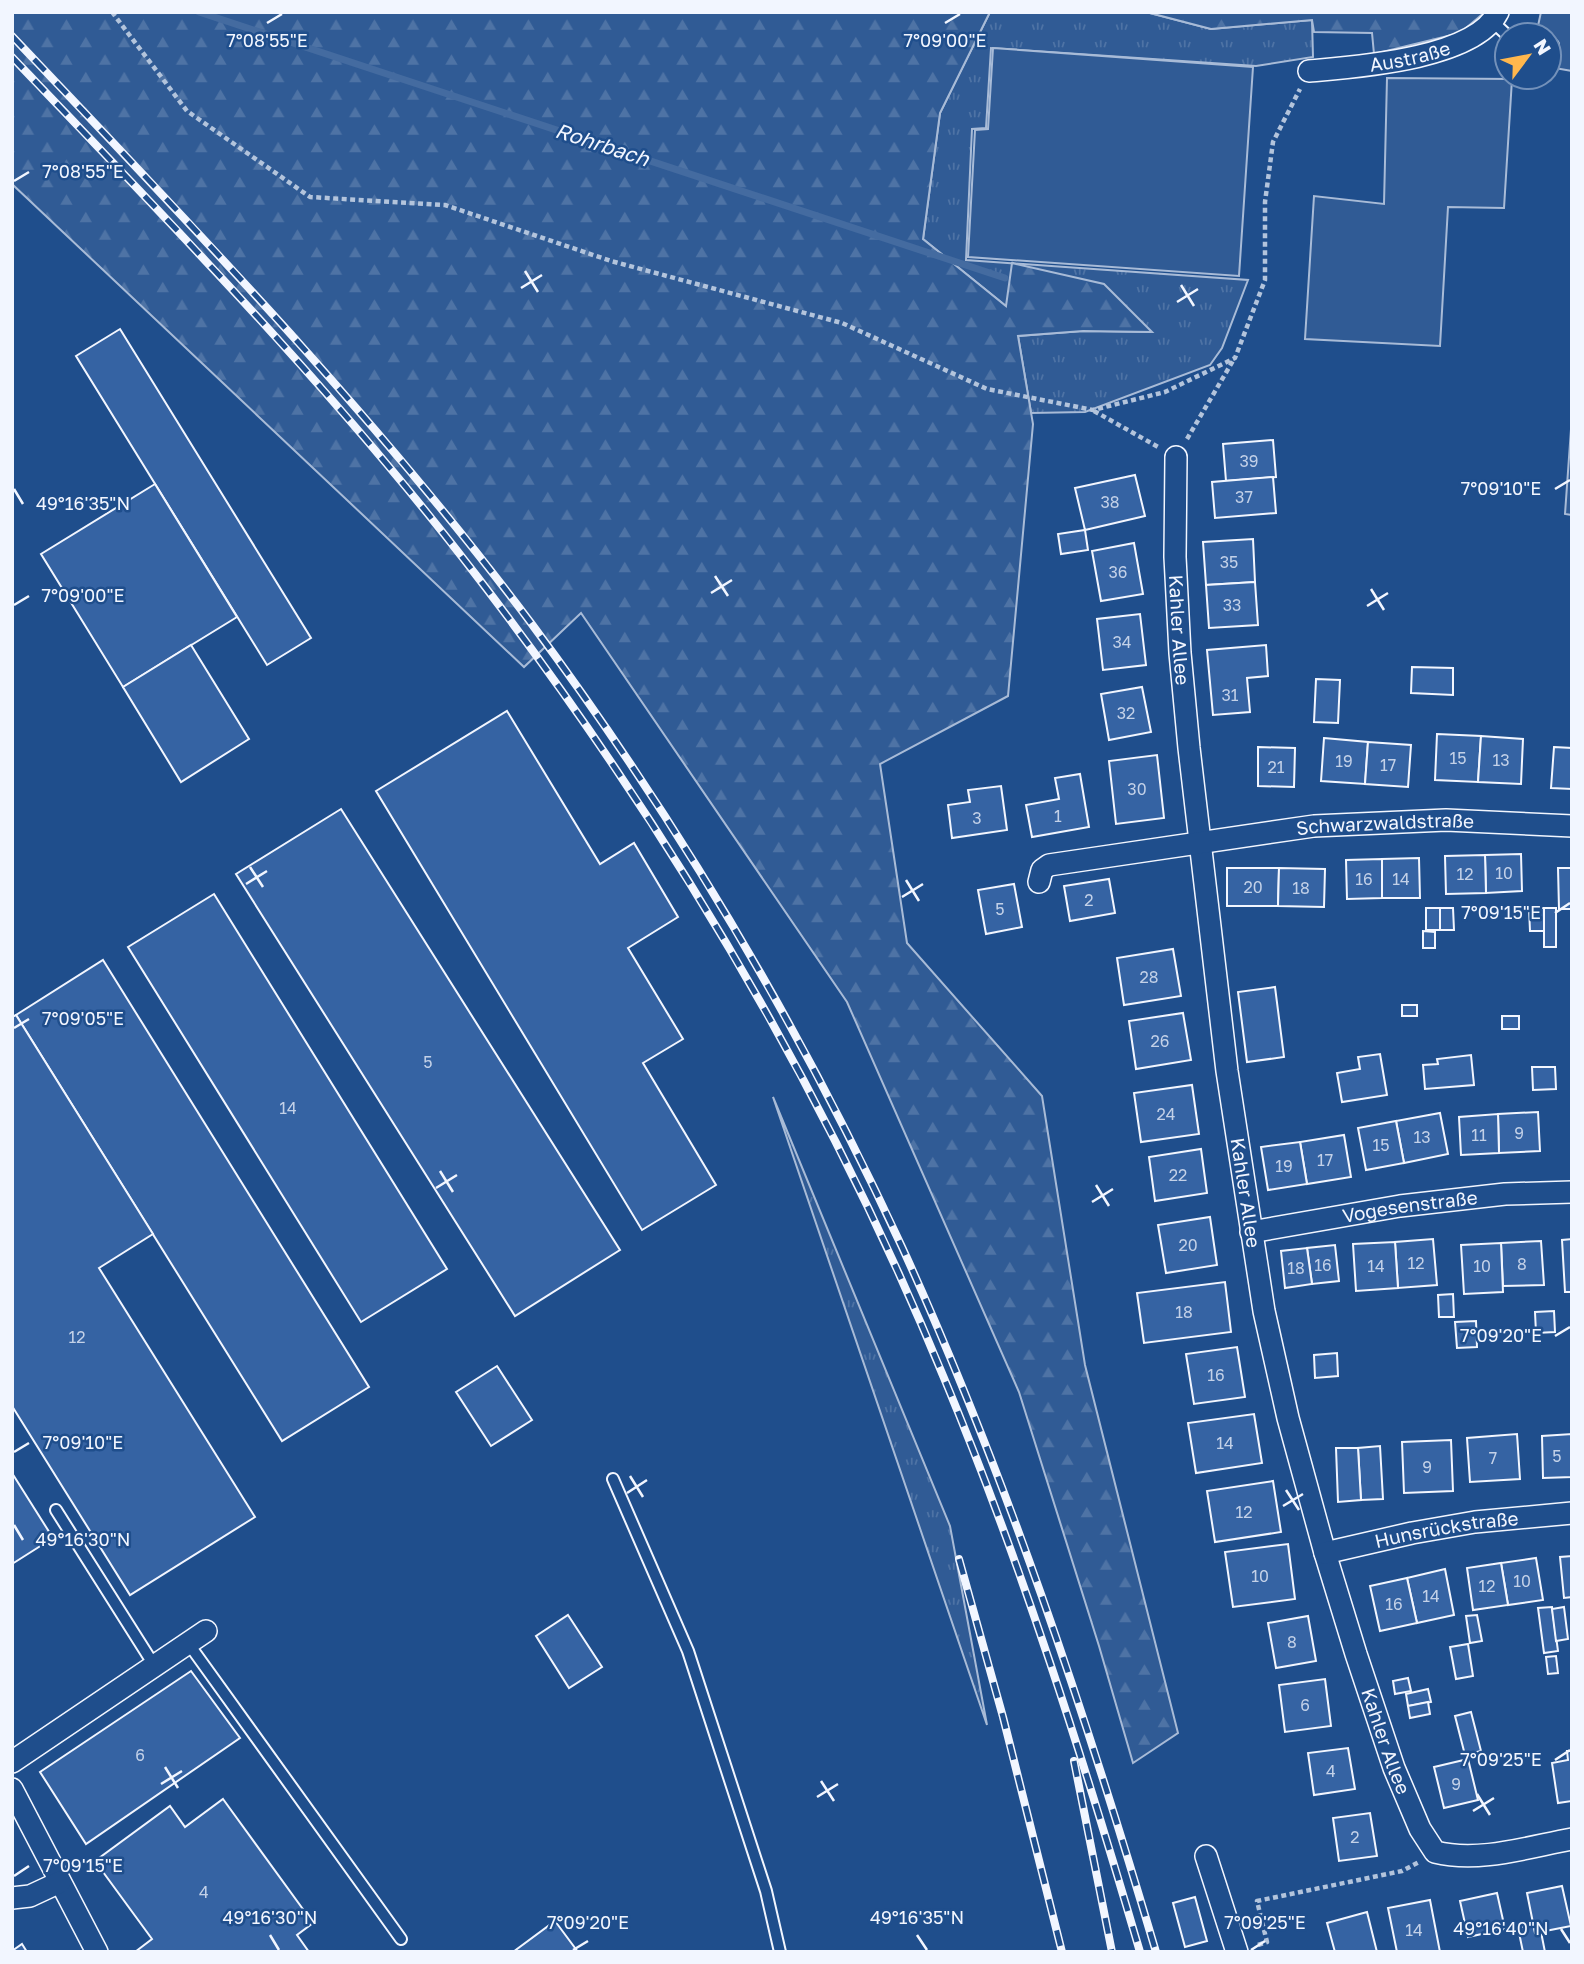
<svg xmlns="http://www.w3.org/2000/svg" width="1584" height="1964" font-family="'Golos Text',sans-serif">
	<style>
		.grass { fill: url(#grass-tufts); stroke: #a8bbd7; stroke-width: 2 }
		.forest { fill: url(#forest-firs); stroke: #a8bbd7; stroke-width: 2 }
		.built { fill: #305b95; stroke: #a8bbd7; stroke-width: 2 }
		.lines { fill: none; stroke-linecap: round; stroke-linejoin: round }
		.stream { stroke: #446ba0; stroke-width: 7 }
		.building { fill: #3563a3; stroke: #f2f6ff; stroke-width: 2 }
		.lane-casing { stroke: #f2f6ff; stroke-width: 14 }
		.street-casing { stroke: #f2f6ff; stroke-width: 24 }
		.path { stroke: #b3c4dc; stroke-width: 4.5; stroke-dasharray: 5 3.5; stroke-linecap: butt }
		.lane { stroke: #1f4e8c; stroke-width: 10 }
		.street { stroke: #1f4e8c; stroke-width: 21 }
		.rail-casing { stroke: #f2f6ff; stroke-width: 8 }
		.rail { stroke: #1f4e8c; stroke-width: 5; stroke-dasharray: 16; stroke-linecap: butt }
		.ticks { fill: none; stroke: #f2f6ff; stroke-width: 2.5 }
		.labels { text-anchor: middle; stroke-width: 5; stroke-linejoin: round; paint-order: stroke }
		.number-label { font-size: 16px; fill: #c3d1e8 }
		.street-label { font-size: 19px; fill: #f2f6ff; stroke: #1f4e8c }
		.water-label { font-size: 21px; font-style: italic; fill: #f2f6ff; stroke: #1f4e8c }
		.ticks-label { font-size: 18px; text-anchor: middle; fill: #f2f6ff; stroke: #1f4e8c; stroke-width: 5; stroke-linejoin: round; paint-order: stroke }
	</style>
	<defs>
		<pattern id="grass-tufts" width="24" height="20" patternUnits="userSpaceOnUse" patternTransform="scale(1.75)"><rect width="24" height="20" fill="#305b95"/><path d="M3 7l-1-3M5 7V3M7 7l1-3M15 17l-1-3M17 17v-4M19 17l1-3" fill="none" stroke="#4e73a5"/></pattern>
		<pattern id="forest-firs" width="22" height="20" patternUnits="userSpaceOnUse" patternTransform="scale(1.75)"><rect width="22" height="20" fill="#305b95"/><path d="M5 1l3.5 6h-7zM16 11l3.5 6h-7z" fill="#4e73a5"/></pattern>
	</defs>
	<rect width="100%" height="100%" fill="#1f4e8c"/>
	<g class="grass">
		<path d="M 990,12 L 1146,12 L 1211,29 L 1312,20 L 1313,57 L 1256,66 L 991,48 L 986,128 L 972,129 L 966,260 L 1248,280 L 1222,348 L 1210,365 L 1085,412 L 1031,413 L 1018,336 L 1083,331 L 1151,332 L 1013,263 L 1007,307 L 923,239 L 940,113 Z"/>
		<path d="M 773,1097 L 950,1526 L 987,1725 Z"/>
	</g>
	<g class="forest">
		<path d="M 12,12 L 990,12 L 940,113 L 923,239 L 1006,306 L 1012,263 L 1104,284 L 1152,332 L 1083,331 L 1018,336 L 1033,424 L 1008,696 L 880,764 L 907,943 L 1042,1096 L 1085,1365 L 1178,1733 L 1133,1763 L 1099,1646 L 1019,1392 L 847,1002 L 581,613 L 524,667 L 12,184 Z"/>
		<path d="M 1146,12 L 1485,12 L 1460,33 L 1374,54 L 1372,33 L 1314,32 L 1312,20 L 1211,29 Z"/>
	</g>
	<g class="built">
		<path d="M 1541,12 L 1572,12 L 1572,71 L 1549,67 L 1549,35 L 1536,35 Z"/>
		<path d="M 993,48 L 1253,67 L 1239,276 L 968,257 L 975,130 L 988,129 Z"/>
		<path d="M 1387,78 L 1512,79 L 1504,208 L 1448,207 L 1440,346 L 1305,339 L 1314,196 L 1384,204 Z"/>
		<path d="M 1572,415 L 1572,515 L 1565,514 Z"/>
	</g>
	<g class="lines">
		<path class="stream" d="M 199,12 L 1005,278"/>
	</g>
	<g class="building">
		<path d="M 120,329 L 311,638 L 267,665 L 76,356 Z"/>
		<path d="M 1273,440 L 1276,477 L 1226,481 L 1223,444 Z"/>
		<path d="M 1135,475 L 1145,516 L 1085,530 L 1075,488 Z"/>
		<path d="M 1273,477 L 1276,513 L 1215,518 L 1212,482 Z"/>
		<path d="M 155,484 L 237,617 L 123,687 L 41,554 Z"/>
		<path d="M 1085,530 L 1088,550 L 1061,554 L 1058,534 Z"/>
		<path d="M 1253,539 L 1255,582 L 1206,585 L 1203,542 Z"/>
		<path d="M 1134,543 L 1143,594 L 1101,601 L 1092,551 Z"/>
		<path d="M 1255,582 L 1258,625 L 1209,628 L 1206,585 Z"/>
		<path d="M 1140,614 L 1146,665 L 1103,670 L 1097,619 Z"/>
		<path d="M 191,645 L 249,739 L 181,782 L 123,687 Z"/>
		<path d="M 1266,645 L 1268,676 L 1247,678 L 1250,712 L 1213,715 L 1207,650 Z"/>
		<path d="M 1412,667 L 1453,668 L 1453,695 L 1411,693 Z"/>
		<path d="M 1316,679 L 1340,680 L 1338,723 L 1314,722 Z"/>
		<path d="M 1142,687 L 1151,732 L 1109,740 L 1101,694 Z"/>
		<path d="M 507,711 L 600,864 L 634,843 L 678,917 L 628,948 L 683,1039 L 643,1063 L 716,1185 L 642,1230 L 376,791 Z"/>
		<path d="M 1437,734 L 1481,736 L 1478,782 L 1435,780 Z"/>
		<path d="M 1481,736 L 1523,739 L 1521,784 L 1478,782 Z"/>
		<path d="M 1324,738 L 1368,742 L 1365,784 L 1321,781 Z"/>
		<path d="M 1368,742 L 1411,745 L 1408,787 L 1365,784 Z"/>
		<path d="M 1258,747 L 1295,748 L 1294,787 L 1258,786 Z"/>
		<path d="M 1554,747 L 1572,748 L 1572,789 L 1551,788 Z"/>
		<path d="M 1157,755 L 1164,818 L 1116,824 L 1109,761 Z"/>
		<path d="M 1080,774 L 1089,827 L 1032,837 L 1026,805 L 1059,799 L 1055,778 Z"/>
		<path d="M 1001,786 L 1007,830 L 952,838 L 948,805 L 970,802 L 968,790 Z"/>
		<path d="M 341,809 L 620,1250 L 515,1316 L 236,874 Z"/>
		<path d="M 1521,854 L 1522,891 L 1486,893 L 1485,855 Z"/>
		<path d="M 1485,855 L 1486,893 L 1446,894 L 1445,856 Z"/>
		<path d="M 1419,858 L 1420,898 L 1382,898 L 1382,859 Z"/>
		<path d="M 1382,859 L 1382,898 L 1347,899 L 1346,860 Z"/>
		<path d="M 1227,868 L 1279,868 L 1278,906 L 1227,906 Z"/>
		<path d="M 1279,868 L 1325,869 L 1324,907 L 1278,906 Z"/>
		<path d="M 1558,868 L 1572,868 L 1572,909 L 1559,909 Z"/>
		<path d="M 1109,879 L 1115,913 L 1070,921 L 1064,886 Z"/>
		<path d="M 1014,884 L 1022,927 L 986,934 L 978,890 Z"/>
		<path d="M 214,894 L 447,1269 L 361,1322 L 128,947 Z"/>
		<rect x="1426" y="908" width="14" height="22"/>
		<path d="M 1440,908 L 1453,908 L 1454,930 L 1440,930 Z"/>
		<path d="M 1529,908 L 1544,908 L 1544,931 L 1530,931 Z"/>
		<rect x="1544" y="908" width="12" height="39"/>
		<path d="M 1423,931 L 1435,932 L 1435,948 L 1423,948 Z"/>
		<path d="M 1173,949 L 1181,996 L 1124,1005 L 1117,958 Z"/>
		<path d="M 103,960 L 369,1387 L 282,1441 L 16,1015 Z"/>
		<path d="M 1275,987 L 1284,1057 L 1247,1062 L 1238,992 Z"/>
		<rect x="1402" y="1005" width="15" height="11"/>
		<path d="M 1183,1013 L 1191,1060 L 1136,1069 L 1129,1021 Z"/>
		<path d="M 16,1015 L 153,1234 L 99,1268 L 255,1517 L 130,1595 L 12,1406 L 12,1017 Z"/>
		<rect x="1502" y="1016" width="17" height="13"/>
		<path d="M 1380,1054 L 1387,1095 L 1342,1102 L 1337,1073 L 1360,1069 L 1358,1057 Z"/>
		<path d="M 1471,1055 L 1474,1085 L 1425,1089 L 1423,1065 L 1438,1064 L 1437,1059 Z"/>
		<path d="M 1532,1067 L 1555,1067 L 1556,1089 L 1533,1090 Z"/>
		<path d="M 1192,1085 L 1199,1134 L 1141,1142 L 1134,1093 Z"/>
		<path d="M 1538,1112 L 1540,1151 L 1499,1153 L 1498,1114 Z"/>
		<path d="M 1440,1113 L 1448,1154 L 1404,1163 L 1396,1121 Z"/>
		<path d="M 1498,1114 L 1499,1153 L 1461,1155 L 1459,1117 Z"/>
		<path d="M 1396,1121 L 1404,1163 L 1366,1170 L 1358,1128 Z"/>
		<path d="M 1344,1135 L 1351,1177 L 1307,1184 L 1300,1142 Z"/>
		<path d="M 1300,1142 L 1307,1184 L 1268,1190 L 1261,1147 Z"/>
		<path d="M 1201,1149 L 1207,1193 L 1155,1201 L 1149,1157 Z"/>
		<path d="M 1210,1217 L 1217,1265 L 1166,1273 L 1158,1225 Z"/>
		<path d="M 1433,1239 L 1437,1285 L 1398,1288 L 1395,1242 Z"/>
		<path d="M 1572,1239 L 1572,1292 L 1565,1292 L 1562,1240 Z"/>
		<path d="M 1541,1241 L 1544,1285 L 1503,1286 L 1501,1243 Z"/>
		<path d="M 1395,1242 L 1398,1288 L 1356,1291 L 1353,1244 Z"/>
		<path d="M 1501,1243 L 1503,1292 L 1464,1294 L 1461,1245 Z"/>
		<path d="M 1335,1245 L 1339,1281 L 1312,1284 L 1307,1248 Z"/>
		<path d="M 1307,1248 L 1312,1284 L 1285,1288 L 1281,1251 Z"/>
		<path d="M 1225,1282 L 1231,1332 L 1144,1343 L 1137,1293 Z"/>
		<path d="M 1453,1294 L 1454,1317 L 1439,1317 L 1438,1295 Z"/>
		<path d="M 1554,1311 L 1555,1332 L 1536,1333 L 1535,1312 Z"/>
		<path d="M 1476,1321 L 1477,1347 L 1457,1348 L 1455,1322 Z"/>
		<path d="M 1237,1347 L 1245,1397 L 1194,1404 L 1186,1354 Z"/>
		<path d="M 1337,1353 L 1338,1376 L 1315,1378 L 1314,1355 Z"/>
		<path d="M 497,1366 L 532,1420 L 491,1446 L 456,1392 Z"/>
		<path d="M 1254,1414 L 1262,1463 L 1196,1473 L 1188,1423 Z"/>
		<path d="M 1517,1434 L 1520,1479 L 1470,1482 L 1467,1438 Z"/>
		<path d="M 1572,1434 L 1572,1477 L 1543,1478 L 1542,1436 Z"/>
		<path d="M 1451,1440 L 1453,1491 L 1404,1493 L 1402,1442 Z"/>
		<path d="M 1380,1446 L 1383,1499 L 1361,1500 L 1358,1448 Z"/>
		<path d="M 1336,1448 L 1358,1448 L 1361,1500 L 1338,1502 Z"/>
		<path d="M 12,1473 L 53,1538 L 12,1564 Z"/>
		<path d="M 1273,1481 L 1281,1532 L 1215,1542 L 1207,1491 Z"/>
		<path d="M 1288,1544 L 1295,1599 L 1233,1607 L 1225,1552 Z"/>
		<path d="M 1572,1556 L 1572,1597 L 1564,1598 L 1560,1557 Z"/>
		<path d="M 1536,1558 L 1543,1600 L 1508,1605 L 1501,1563 Z"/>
		<path d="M 1501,1563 L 1508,1605 L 1473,1610 L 1467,1568 Z"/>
		<path d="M 1445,1569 L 1454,1615 L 1417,1623 L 1407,1578 Z"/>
		<path d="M 1407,1578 L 1417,1623 L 1380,1631 L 1370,1586 Z"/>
		<path d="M 1552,1607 L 1558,1651 L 1544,1653 L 1538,1608 Z"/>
		<path d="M 1564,1607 L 1568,1639 L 1556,1641 L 1552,1609 Z"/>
		<path d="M 568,1615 L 602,1667 L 569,1688 L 536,1636 Z"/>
		<path d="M 1477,1615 L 1482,1641 L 1470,1643 L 1466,1616 Z"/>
		<path d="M 1308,1616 L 1316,1661 L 1276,1668 L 1268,1623 Z"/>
		<path d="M 1468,1644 L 1473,1676 L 1456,1679 L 1450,1647 Z"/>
		<path d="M 1556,1656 L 1558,1673 L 1548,1674 L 1546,1657 Z"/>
		<path d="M 191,1671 L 240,1738 L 86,1844 L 40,1772 Z"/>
		<path d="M 1408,1678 L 1411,1691 L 1395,1694 L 1393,1681 Z"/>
		<path d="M 1325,1679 L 1331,1726 L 1285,1732 L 1279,1685 Z"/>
		<path d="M 1428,1689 L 1431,1702 L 1408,1706 L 1406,1694 Z"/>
		<path d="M 1428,1702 L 1430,1714 L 1410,1718 L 1408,1706 Z"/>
		<path d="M 1471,1712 L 1481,1751 L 1465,1755 L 1455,1716 Z"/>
		<path d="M 1348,1748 L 1355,1789 L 1314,1795 L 1308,1753 Z"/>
		<path d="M 1567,1751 L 1572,1751 L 1572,1801 L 1558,1803 L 1552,1763 L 1568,1760 Z"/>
		<path d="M 1468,1759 L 1478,1800 L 1444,1808 L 1434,1767 Z"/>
		<path d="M 223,1799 L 313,1923 L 297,1935 L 309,1952 L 135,1952 L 152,1939 L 95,1861 L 170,1806 L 185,1827 Z"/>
		<path d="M 1370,1813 L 1377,1856 L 1339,1861 L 1333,1818 Z"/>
		<path d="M 1562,1886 L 1571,1926 L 1535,1933 L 1527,1893 Z"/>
		<path d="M 1497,1893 L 1505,1929 L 1468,1937 L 1460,1901 Z"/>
		<path d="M 1195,1897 L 1207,1941 L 1185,1947 L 1173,1903 Z"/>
		<path d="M 1430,1900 L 1440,1952 L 1397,1952 L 1388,1908 Z"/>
		<path d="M 1367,1912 L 1377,1952 L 1335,1952 L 1327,1923 Z"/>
		<path d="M 555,1921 L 578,1952 L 513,1952 Z"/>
		<path d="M 1533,1924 L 1535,1933 L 1541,1932 L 1545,1952 L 1523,1952 L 1518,1928 Z"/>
		<path d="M 22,1944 L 27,1952 L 12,1952 L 12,1951 Z"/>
	</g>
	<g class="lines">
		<defs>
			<g id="lane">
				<path d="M 1493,22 L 1507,35"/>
				<path d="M 1549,45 L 1553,45"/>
				<path d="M 613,1479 L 688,1651 L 766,1891 L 780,1952"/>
				<path d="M 56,1510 L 154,1665"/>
				<path d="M 188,1643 L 401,1939"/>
			</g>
			<g id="street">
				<path id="s1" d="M 1309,71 C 1355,67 1475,59 1498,12"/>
				<path id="s2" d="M 1176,457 L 1175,557 L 1180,653 L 1189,748 L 1227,1071 L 1264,1311 L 1288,1418 L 1325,1553 L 1356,1654 L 1394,1768 L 1420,1829 L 1435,1852 C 1479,1863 1528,1847 1572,1839"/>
				<path id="s3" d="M 1039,882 L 1042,870 L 1049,865 L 1314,826 L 1446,820 L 1572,826"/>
				<path id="s4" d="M 1251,1232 L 1400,1206 L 1505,1194 L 1572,1192"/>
				<path id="s5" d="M 1325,1553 L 1412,1533 L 1475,1522 L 1572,1513"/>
				<path d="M 12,1762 L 206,1631"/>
				<path d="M 12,1789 L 97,1952"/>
				<path d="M 1206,1856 L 1237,1952"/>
				<path d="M 12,1898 L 30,1896 L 60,1882"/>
			</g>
		</defs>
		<use href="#lane" class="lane-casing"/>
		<use href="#street" class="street-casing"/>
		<g class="path">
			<path d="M 112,12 L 187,111 L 310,197 L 445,205 L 611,261 L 842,323 L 987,389 L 1093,410 L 1165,392 L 1235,358 L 1265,280 L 1265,202 L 1273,142 L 1300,89"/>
			<path d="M 1094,411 L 1160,448"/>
			<path d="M 1187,439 L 1234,359"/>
			<path d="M 1258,1945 L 1267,1942 L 1257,1901 L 1402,1871 L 1419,1862"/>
		</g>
		<use href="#lane" class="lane"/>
		<use href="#street" class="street"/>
		<defs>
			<g id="rail">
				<path d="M 12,36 C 192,226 374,414 531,623 C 675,817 801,1028 902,1247 C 1006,1475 1085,1712 1156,1952"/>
				<path d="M 12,57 C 172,225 335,391 476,575 C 665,821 826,1091 944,1378 C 1022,1565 1083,1758 1140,1952"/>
				<path d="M 959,1559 L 1003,1717 L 1062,1952"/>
				<path d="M 1074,1761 L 1112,1952"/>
			</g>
		</defs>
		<use href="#rail" class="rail-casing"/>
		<use href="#rail" class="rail"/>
	</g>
	<path class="ticks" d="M 267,23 L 282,14M 945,23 L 960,14M 14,181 L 29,172M 525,271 L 538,292M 1181,285 L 1194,306M 521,288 L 542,275M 1177,302 L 1198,289M 14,489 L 23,504M 1555,489 L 1570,480M 715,576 L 728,596M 1371,589 L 1384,610M 711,593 L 732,580M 14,605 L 29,596M 1367,606 L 1388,593M 250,867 L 263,887M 906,880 L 919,901M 246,884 L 267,871M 902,897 L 923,884M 1555,913 L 1570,903M 14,1028 L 29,1019M 440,1171 L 453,1192M 1096,1185 L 1109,1206M 436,1188 L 457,1175M 1092,1202 L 1113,1189M 1555,1336 L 1570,1327M 14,1452 L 29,1443M 630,1476 L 643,1497M 1286,1490 L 1299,1510M 627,1493 L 647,1480M 1283,1506 L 1303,1494M 14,1525 L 23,1540M 1555,1760 L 1570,1750M 165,1767 L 178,1788M 821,1781 L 834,1801M 161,1784 L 182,1771M 1477,1794 L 1490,1815M 817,1797 L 838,1784M 1473,1811 L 1494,1798M 14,1876 L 29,1866M 1561,1929 L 1570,1943M 270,1935 L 279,1950M 917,1935 L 927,1950M 573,1950 L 588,1941M 1251,1950 L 1265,1941"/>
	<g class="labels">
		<g class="number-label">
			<text x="1249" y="467">39</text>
			<text x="1244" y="503">37</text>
			<text x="1110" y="508">38</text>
			<text x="1229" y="568">35</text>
			<text x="1118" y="578">36</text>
			<text x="1232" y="611">33</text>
			<text x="1122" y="648">34</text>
			<text x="1230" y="701">31</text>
			<text x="1126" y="719">32</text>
			<text x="1458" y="764">15</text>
			<text x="1501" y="766">13</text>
			<text x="1344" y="767">19</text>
			<text x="1388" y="771">17</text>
			<text x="1276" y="773">21</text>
			<text x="1137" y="795">30</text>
			<text x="1058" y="822">1</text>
			<text x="977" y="824">3</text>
			<text x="1504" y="879">10</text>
			<text x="1465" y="880">12</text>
			<text x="1364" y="885">16</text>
			<text x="1401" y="885">14</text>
			<text x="1253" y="893">20</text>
			<text x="1301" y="894">18</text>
			<text x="1089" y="906">2</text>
			<text x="1000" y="915">5</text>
			<text x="1149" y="983">28</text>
			<text x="1160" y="1047">26</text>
			<text x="428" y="1068">5</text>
			<text x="288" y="1114">14</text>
			<text x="1166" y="1120">24</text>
			<text x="1519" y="1139">9</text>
			<text x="1479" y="1141">11</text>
			<text x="1422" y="1143">13</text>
			<text x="1381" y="1151">15</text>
			<text x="1325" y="1166">17</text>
			<text x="1284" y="1172">19</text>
			<text x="1178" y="1181">22</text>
			<text x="1188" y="1251">20</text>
			<text x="1416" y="1269">12</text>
			<text x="1522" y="1270">8</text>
			<text x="1323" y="1271">16</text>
			<text x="1376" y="1272">14</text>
			<text x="1482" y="1272">10</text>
			<text x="1296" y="1274">18</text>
			<text x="1184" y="1318">18</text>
			<text x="77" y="1343">12</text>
			<text x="1216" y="1381">16</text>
			<text x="1225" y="1449">14</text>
			<text x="1557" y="1462">5</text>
			<text x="1493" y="1464">7</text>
			<text x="1427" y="1473">9</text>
			<text x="1244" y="1518">12</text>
			<text x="1260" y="1582">10</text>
			<text x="1522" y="1587">10</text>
			<text x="1487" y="1592">12</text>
			<text x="1431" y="1602">14</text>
			<text x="1394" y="1610">16</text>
			<text x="1292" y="1648">8</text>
			<text x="1305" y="1711">6</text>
			<text x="140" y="1761">6</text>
			<text x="1331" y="1777">4</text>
			<text x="1456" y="1790">9</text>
			<text x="1355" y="1843">2</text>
			<text x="204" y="1898">4</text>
			<text x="1414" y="1936">14</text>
		</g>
		<g class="street-label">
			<text dy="7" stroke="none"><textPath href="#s1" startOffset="102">Austraße</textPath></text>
			<text dy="7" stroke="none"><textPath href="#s2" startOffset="173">Kahler Allee</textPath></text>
			<text dy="7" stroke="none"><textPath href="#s3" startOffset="360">Schwarzwaldstraße</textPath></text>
			<text dy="7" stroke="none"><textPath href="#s2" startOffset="740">Kahler Allee</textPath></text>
			<text dy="7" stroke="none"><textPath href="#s4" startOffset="161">Vogesenstraße</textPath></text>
			<text dy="7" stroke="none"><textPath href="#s5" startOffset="124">Hunsrückstraße</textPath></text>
			<text dy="7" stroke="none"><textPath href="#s2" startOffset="1307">Kahler Allee</textPath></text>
		</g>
		<g class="water-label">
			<text transform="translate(602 145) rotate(18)" y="7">Rohrbach</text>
		</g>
	</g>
	<g class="ticks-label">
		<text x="267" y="47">7°08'55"E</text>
		<text x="945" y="47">7°09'00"E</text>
		<text x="83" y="178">7°08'55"E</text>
		<text x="1501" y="495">7°09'10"E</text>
		<text x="83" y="510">49°16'35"N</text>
		<text x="83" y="602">7°09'00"E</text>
		<text x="1501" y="919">7°09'15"E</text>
		<text x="83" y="1025">7°09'05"E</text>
		<text x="1501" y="1342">7°09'20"E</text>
		<text x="83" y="1449">7°09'10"E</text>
		<text x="83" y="1546">49°16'30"N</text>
		<text x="1501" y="1766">7°09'25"E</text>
		<text x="83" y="1872">7°09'15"E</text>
		<text x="270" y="1924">49°16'30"N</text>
		<text x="917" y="1924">49°16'35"N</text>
		<text x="588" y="1929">7°09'20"E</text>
		<text x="1265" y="1929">7°09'25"E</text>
		<text x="1501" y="1935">49°16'40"N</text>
	</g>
	<rect width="1584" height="1964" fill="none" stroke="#f2f6ff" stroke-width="28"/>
	<g transform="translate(1528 56) rotate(58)"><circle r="33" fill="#1f4e8c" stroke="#7391ba" stroke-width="2"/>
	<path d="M0-5L12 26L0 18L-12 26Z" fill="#ffb74d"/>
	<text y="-10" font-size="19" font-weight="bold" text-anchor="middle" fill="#f2f6ff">N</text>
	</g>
</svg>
